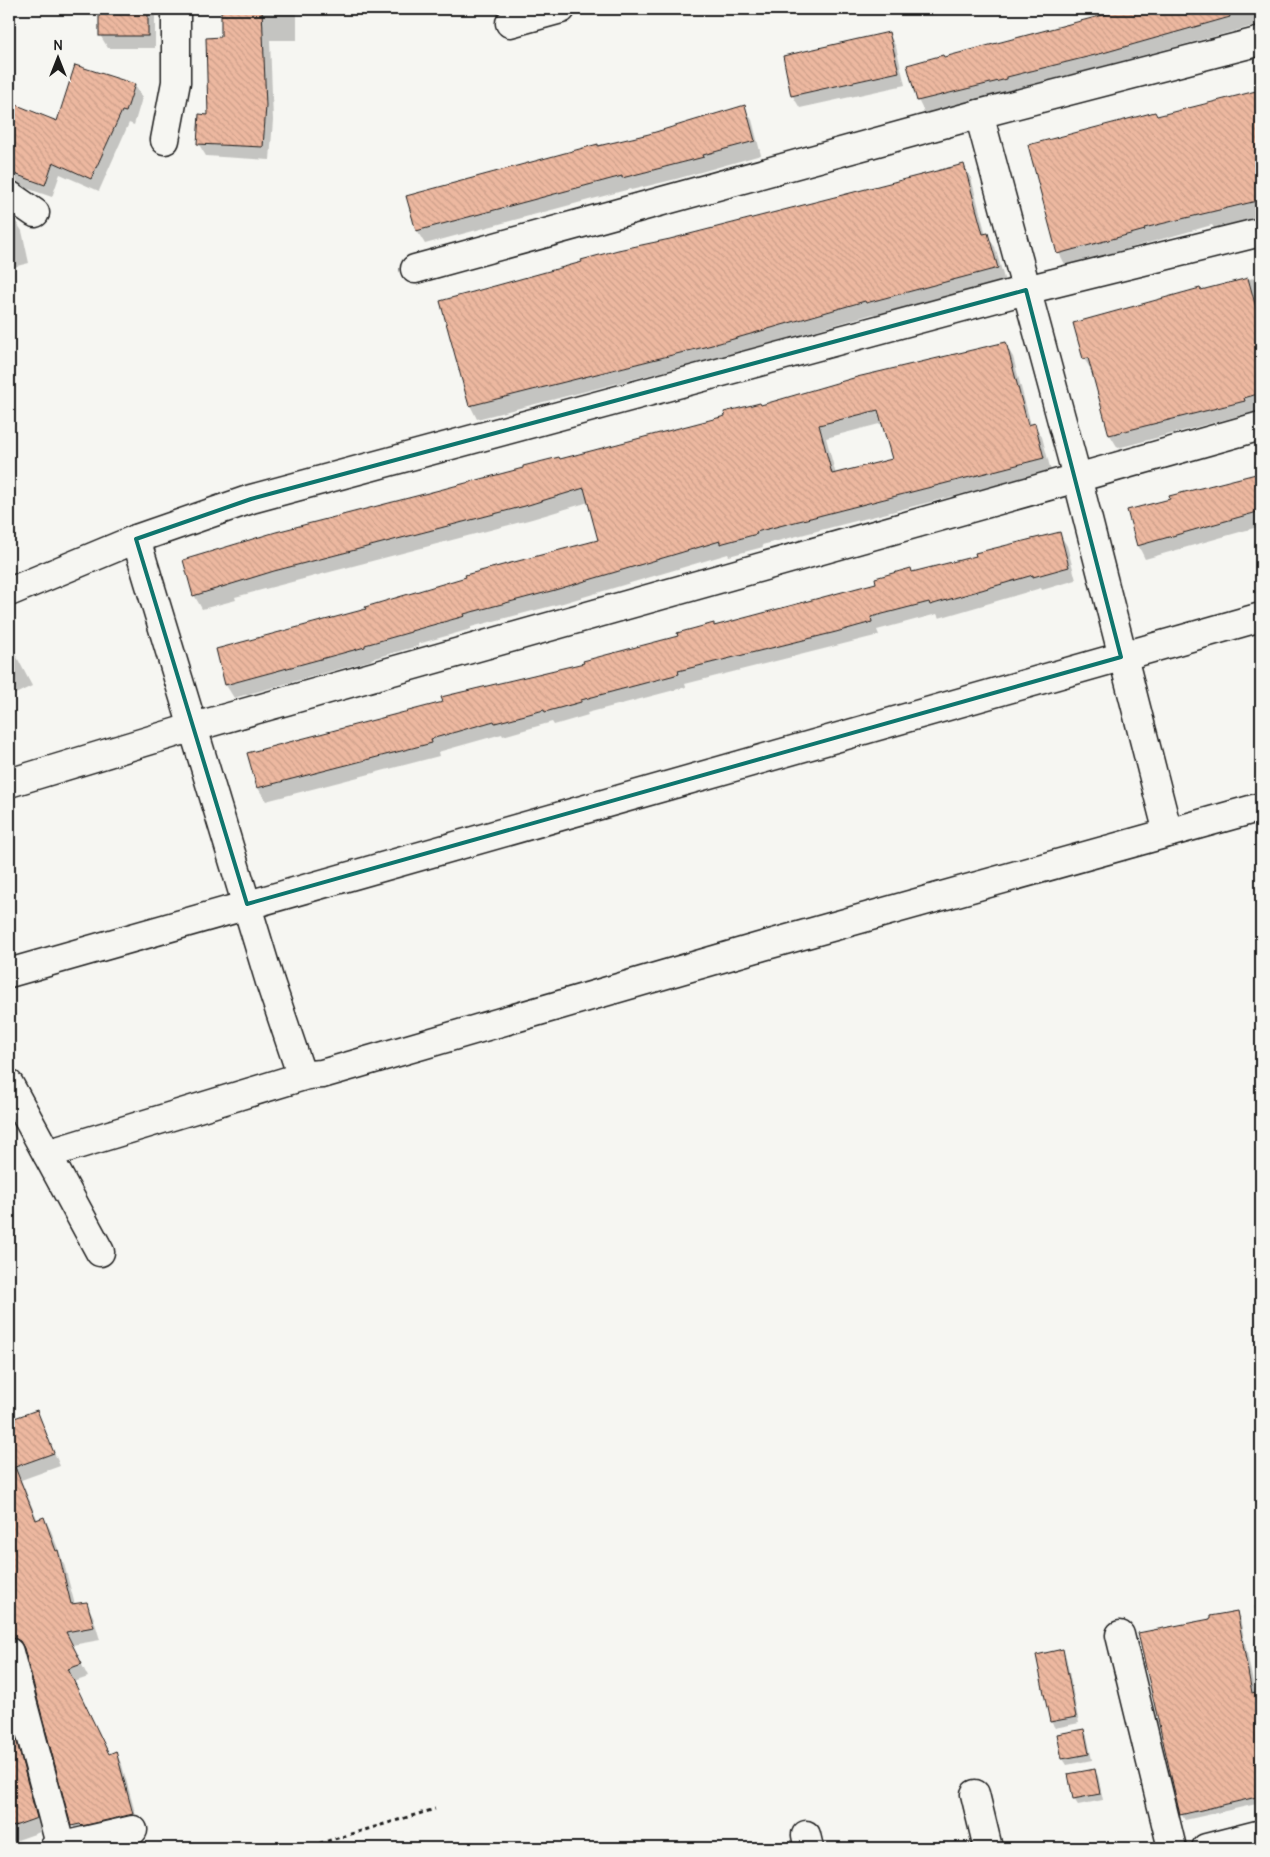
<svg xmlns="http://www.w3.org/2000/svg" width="1270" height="1857" font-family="Delius,sans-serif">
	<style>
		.shadow { fill: #0003; fill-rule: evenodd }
		.building { fill: url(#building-back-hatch); stroke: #1c1c1c; fill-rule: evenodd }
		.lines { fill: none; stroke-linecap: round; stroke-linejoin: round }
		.minor-casing { stroke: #1c1c1c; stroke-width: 31 }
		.path { stroke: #1c1c1c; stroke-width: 3; stroke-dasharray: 4 4; stroke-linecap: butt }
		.minor { stroke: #f6f6f2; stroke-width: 28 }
		.marked { fill: none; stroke: #0f766e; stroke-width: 4; stroke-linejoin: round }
	</style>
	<defs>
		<pattern id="building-back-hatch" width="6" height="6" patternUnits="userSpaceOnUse" patternTransform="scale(1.25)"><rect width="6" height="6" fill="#edb8a0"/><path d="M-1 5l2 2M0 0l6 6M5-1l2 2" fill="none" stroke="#cb9e89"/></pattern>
	</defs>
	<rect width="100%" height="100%" fill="#f6f6f2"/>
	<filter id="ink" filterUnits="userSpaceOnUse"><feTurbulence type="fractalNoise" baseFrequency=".02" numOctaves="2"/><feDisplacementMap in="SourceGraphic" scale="10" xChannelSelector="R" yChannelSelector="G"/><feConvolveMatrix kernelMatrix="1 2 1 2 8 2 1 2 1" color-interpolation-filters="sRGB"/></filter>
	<g filter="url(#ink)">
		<g class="shadow">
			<path d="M 100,9 L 155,9 L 155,48 L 108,48 L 100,35 Z"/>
			<path d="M 222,9 L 297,9 L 297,40 L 270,40 L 273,120 L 270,160 L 206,156 L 198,143 L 209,116 L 222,39 Z"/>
			<path d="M 1131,9 L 1261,9 L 1261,24 L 1013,90 L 1014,92 L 925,114 L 918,100 L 1011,41 L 1011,39 Z"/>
			<path d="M 889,34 L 896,47 L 905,85 L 800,108 L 792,95 Z"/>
			<path d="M 135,85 L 142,98 L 134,125 L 129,123 L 99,191 L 60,174 L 52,197 L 20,186 L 15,177 L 9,174 L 9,103 L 58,122 Z"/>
			<path d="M 1261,91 L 1261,217 L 1214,228 L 1212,225 L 1066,266 L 1059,253 L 1157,118 Z"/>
			<path d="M 744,107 L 752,120 L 761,155 L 676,179 L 631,190 L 630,189 L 425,244 L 417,231 L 408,197 L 650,135 Z"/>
			<path d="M 964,165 L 971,178 L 986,235 L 995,247 L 1005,282 L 874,316 L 873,314 L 724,356 L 477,419 L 470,405 L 670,240 Z"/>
			<path d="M 9,215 L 15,220 L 22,231 L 29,263 L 9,268 Z"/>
			<path d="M 1261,276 L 1261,410 L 1118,448 L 1110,435 L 1093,372 L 1084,359 L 1074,324 Z"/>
			<path d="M 1005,344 L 1013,357 L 1031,425 L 1034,424 L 1042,437 L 1051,471 L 762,545 L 763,547 L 729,556 L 728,554 L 563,603 L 471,627 L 471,629 L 418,644 L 418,646 L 371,659 L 372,660 L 234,698 L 226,685 L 217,650 L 367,610 L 599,541 L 589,502 L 532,519 L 235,597 L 236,600 L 202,609 L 194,595 L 560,460 ZM 883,423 L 893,460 L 836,475 L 826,438 Z"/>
			<path d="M 1261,474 L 1261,526 L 1145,559 L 1138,545 L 1172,500 L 1171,497 Z"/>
			<path d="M 1059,533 L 1067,546 L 1076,580 L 1042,590 L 1041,588 L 939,618 L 937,614 L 877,630 L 879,635 L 685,684 L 686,687 L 587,713 L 588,715 L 554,725 L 552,722 L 503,736 L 502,734 L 438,752 L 439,756 L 266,801 L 258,788 L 585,664 Z"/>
			<path d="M 9,642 L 32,686 L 9,697 Z"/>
			<path d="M 36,1411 L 60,1466 L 21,1480 L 38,1521 L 44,1518 L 51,1531 L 64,1564 L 75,1605 L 86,1603 L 93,1616 L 100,1640 L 72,1645 L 88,1677 L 74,1682 L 109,1755 L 115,1753 L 122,1765 L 139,1827 L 80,1838 L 73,1826 L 26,1652 L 22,1649 L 9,1652 L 9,1421 Z"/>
			<path d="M 1261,1605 L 1261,1633 L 1254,1606 Z"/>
			<path d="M 1236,1612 L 1240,1618 L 1261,1722 L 1261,1803 L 1185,1820 L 1181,1814 L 1139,1634 L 1212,1620 Z"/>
			<path d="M 1062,1650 L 1066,1657 L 1079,1723 L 1055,1728 L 1051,1722 Z"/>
			<path d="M 9,1701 L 43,1831 L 9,1843 Z"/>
			<path d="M 1083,1730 L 1087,1736 L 1092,1760 L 1067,1765 L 1063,1759 Z"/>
			<path d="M 1094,1770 L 1098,1776 L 1103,1800 L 1078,1805 L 1074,1799 Z"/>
		</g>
		<g class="building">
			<rect x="99" y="9" width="49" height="27"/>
			<path d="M 221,9 L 262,9 L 266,106 L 263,147 L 197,144 L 199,114 L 208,115 L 206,38 L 221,37 Z"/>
			<path d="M 1110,9 L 1228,9 L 1230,17 L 1103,53 L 1007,77 L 1007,79 L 917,101 L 907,65 L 943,55 L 944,57 L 1111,13 Z"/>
			<path d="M 889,32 L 899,72 L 791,96 L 783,56 Z"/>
			<path d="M 75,65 L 135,84 L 126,112 L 122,111 L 91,179 L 53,162 L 45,185 L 9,172 L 9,102 L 57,121 Z"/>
			<path d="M 1256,91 L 1261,110 L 1261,200 L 1144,228 L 1145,230 L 1057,254 L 1028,145 L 1155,112 L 1157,116 Z"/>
			<path d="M 745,105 L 755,141 L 703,155 L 704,157 L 622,178 L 622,176 L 416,231 L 406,196 L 598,144 L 598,146 L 649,134 Z"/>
			<path d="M 964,164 L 983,234 L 988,233 L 998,268 L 866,303 L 865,301 L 716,344 L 469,406 L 440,301 L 582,262 L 581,260 L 618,250 L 670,239 Z"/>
			<path d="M 1248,278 L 1261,326 L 1261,393 L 1244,398 L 1245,401 L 1109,435 L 1088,358 L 1083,359 L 1073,323 L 1200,288 L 1201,290 Z"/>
			<path d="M 1006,342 L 1028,425 L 1035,423 L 1044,458 L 756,532 L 757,534 L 720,544 L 720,541 L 555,590 L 464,614 L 465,616 L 411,631 L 411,632 L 365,645 L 365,647 L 225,685 L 216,649 L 366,609 L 365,607 L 466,577 L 465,575 L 598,540 L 584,488 L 525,506 L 274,571 L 193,596 L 183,560 L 276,532 L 428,493 L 523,468 L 523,466 L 559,457 L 560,459 L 725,416 L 724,412 L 760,403 L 761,405 L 857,377 ZM 878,410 L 892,459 L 832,474 L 819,425 Z"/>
			<path d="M 1256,474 L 1261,493 L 1261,511 L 1137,546 L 1127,510 L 1170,499 L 1169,496 Z"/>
			<path d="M 1060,532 L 1069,567 L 1033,577 L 1033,575 L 930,605 L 929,602 L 871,617 L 872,622 L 836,632 L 678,671 L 679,674 L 581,700 L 581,702 L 545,712 L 544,710 L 495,723 L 494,721 L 431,739 L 432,743 L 257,788 L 247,753 L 443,702 L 441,697 L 584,663 L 583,661 L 678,636 L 677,633 L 714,623 L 714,626 L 876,583 L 875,578 L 911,568 L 912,572 L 976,556 L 975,553 Z"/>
			<path d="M 37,1410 L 54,1453 L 15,1467 L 36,1520 L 44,1517 L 56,1551 L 58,1550 L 71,1604 L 87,1602 L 94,1627 L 66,1632 L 82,1664 L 68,1669 L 109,1754 L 116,1751 L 133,1814 L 82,1826 L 80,1824 L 71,1826 L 24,1648 L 20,1641 L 9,1637 L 9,1420 Z"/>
			<path d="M 1237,1611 L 1252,1693 L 1255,1692 L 1261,1723 L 1261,1796 L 1180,1815 L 1138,1633 L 1210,1619 L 1210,1616 Z"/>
			<path d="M 1063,1649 L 1076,1717 L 1050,1722 L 1036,1655 Z"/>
			<path d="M 9,1712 L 37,1818 L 9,1828 Z"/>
			<path d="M 1084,1729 L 1089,1754 L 1062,1759 L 1057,1734 Z"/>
			<path d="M 1095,1769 L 1100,1794 L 1073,1799 L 1068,1774 Z"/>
		</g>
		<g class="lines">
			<defs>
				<g id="minor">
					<path d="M 510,23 L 561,9"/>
					<path d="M 979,114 L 1077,477 L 1168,833"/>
					<path d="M 165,140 L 176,82 L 176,9"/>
					<path d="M 9,195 L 35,213"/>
					<path d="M 415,269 L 979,114 L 1261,41"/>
					<path d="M 136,539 L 270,982 L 300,1071 L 307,1075 L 322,1074 L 763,946 L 1261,807"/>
					<path d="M 9,592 L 136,539 L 251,499 L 1026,290 L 1261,232"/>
					<path d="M 9,783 L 194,727 L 1261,426"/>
					<path d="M 9,973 L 1261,617"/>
					<path d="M 9,1084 L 100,1252"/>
					<path d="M 47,1154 L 307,1075"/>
					<path d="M 1120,1635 L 1172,1848"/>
					<path d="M 9,1652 L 61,1848"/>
					<path d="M 975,1794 L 988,1848"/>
					<path d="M 806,1835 L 809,1848"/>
					<path d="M 54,1848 L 133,1830"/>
					<path d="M 1206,1848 L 1261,1834"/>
				</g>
			</defs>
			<use href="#minor" class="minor-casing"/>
			<path class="path" d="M 304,1848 L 435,1809"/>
			<use href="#minor" class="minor"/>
		</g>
	</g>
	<path class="marked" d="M 1026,290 L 1121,657 L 247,904 L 136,539 L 251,499 Z"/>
	<rect width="1270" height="1857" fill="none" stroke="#f6f6f2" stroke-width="30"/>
	<rect x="15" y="15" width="1240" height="1827" fill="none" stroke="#1c1c1c" stroke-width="2" filter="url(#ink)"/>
	<g transform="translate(58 58)" stroke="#f6f6f2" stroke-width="4" paint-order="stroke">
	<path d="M0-4L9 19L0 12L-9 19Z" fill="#1c1c1c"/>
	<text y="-8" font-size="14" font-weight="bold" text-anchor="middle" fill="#1c1c1c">N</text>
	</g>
</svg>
